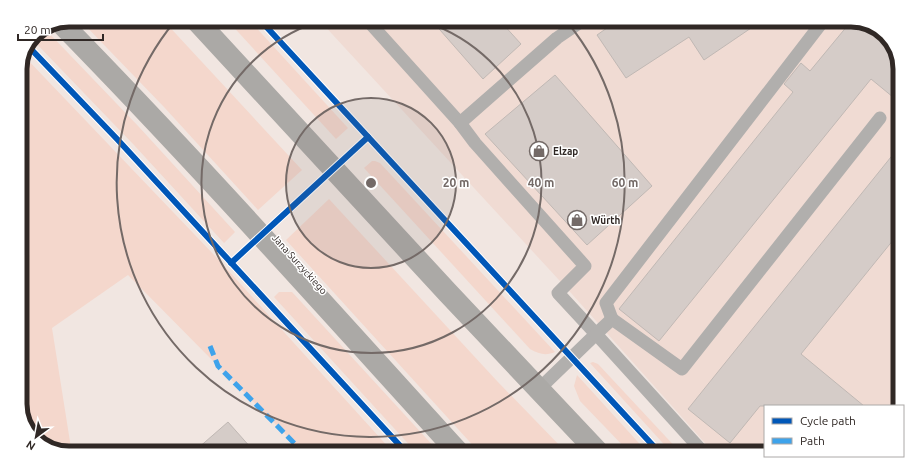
<svg xmlns="http://www.w3.org/2000/svg" width="920" height="473" font-family="Ubuntu,sans-serif">
	<style>
		.built { fill: #f0dbd3 }
		.green { fill: #f4d7cc }
		.building { fill: #d5ccc8; stroke: #c0b8b4 }
		.lines { fill: none; stroke-linecap: round; stroke-linejoin: round }
		.path { stroke: #b0adaa; stroke-width: 2.5; stroke-dasharray: 2 3; stroke-linecap: butt }
		.service { stroke: #b1afad; stroke-width: 13 }
		.primary { stroke: #aba9a6; stroke-width: 22 }
		.quiet { stroke: #3ea3eb; stroke-width: 5; stroke-dasharray: 10 5; stroke-linecap: butt }
		.cycleway-casing { stroke: #fff; stroke-width: 8 }
		.cycleway { stroke: #0057b8; stroke-width: 6 }
		.ring { fill: none; stroke: #746a67; stroke-width: 2 }
		.labels { text-anchor: middle; stroke-width: 3; stroke-linejoin: round; paint-order: stroke }
		.poi-label { font-size: 10px; font-weight: bold; fill: #302825; stroke: #fff; text-anchor: start }
		.street-label { font-size: 10px; fill: #302825; stroke: #fff }
		.rim { fill: none; stroke: #302825; stroke-width: 5 }
		.centre { fill: #746a67; stroke: #fff; stroke-width: 2 }
		.ring-label { font-size: 12px; text-anchor: middle; font-weight: bold; fill: #746a67; stroke: #fff; stroke-width: 3; stroke-linejoin: round; paint-order: stroke }
	</style>
	<rect width="100%" height="100%" fill="#f1e6e1"/>
	<path class="built" d="M 321,22 L 873,25 L 892,42 L 900,66 L 895,406 L 765,406 L 765,452 L 713,452 L 571,293 Z"/>
	<g class="green">
		<path d="M 80,20 L 164,21 L 302,170 L 258,210 L 164,107 Z"/>
		<path d="M 228,21 L 250,21 L 348,128 L 336,139 Z"/>
		<path d="M 46,30 L 139,127 L 235,232 L 224,243 L 134,145 L 32,39 L 34,34 Z"/>
		<path d="M 24,56 L 216,257 L 391,450 L 301,450 L 128,275 L 52,328 L 71,448 L 47,448 L 28,431 L 20,408 L 20,66 Z"/>
		<path d="M 372,161 L 375,161 L 380,163 L 555,352 C 546,356 539,354 530,349 L 364,168 Z"/>
		<path d="M 329,199 L 497,381 L 565,451 L 478,451 L 286,240 Z"/>
		<path d="M 279,292 L 292,292 L 437,450 L 414,450 L 274,297 Z"/>
		<path d="M 593,362 L 598,364 L 680,452 L 671,452 L 590,363 Z"/>
		<path d="M 577,375 L 647,452 L 629,452 L 580,401 L 574,386 Z"/>
	</g>
	<g class="building">
		<path d="M 433,22 L 502,23 L 521,44 L 483,79 Z"/>
		<path d="M 614,23 L 633,23 L 757,24 L 704,60 L 689,37 L 626,78 L 597,35 Z"/>
		<path d="M 848,25 L 873,25 L 892,42 L 900,66 L 899,102 L 871,79 L 659,341 L 619,309 L 793,92 L 784,84 L 801,63 L 810,71 Z"/>
		<path d="M 555,75 L 652,186 L 587,245 L 485,134 Z"/>
		<path d="M 899,147 L 898,234 L 801,354 L 864,406 L 760,406 L 730,443 L 688,409 Z"/>
		<path d="M 228,422 L 252,449 L 197,449 Z"/>
	</g>
	<g class="lines">
		<path class="path" d="M 748,452 L 758,448"/>
		<g class="service">
			<path d="M 369,22 L 460,123"/>
			<path d="M 612,319 L 606,303 L 820,25"/>
			<path d="M 538,390 L 596,334 L 558,293 L 585,266 L 475,143 L 460,123 L 557,38 L 579,23"/>
			<path d="M 703,452 L 596,334 L 612,319 L 682,369 L 880,118"/>
		</g>
		<g class="primary">
			<path d="M 197,21 L 448,293 L 597,451"/>
			<path d="M 61,23 C 197,162 326,307 457,451"/>
		</g>
		<path class="quiet" d="M 210,346 L 218,366 L 301,450"/>
		<defs>
			<g id="cycleway">
				<path d="M 261,21 L 659,452"/>
				<path d="M 29,47 L 117,139 L 404,450"/>
				<path d="M 231,263 L 368,137"/>
			</g>
		</defs>
		<use href="#cycleway" class="cycleway-casing"/>
		<use href="#cycleway" class="cycleway"/>
	</g>
	<circle cx="371" cy="183" r="85" fill="#746a67" fill-opacity=".12"/>
	<g class="ring">
		<circle cx="371" cy="183" r="85"/>
		<path d="M426 22A170 170 0 1 1 317 22"/>
		<path d="M568 23A254 254 0 1 1 175 21"/>
	</g>
	<defs>
		<symbol id="shop-ring" viewBox="-11 -11 22 22"><circle r="9.5" fill="#fff" stroke="#746a67" stroke-width="1.5"/><path d="M-5-2.5h2.3a2.7 3.5 0 0 1 5.4 0H5L5.5 6h-11ZM-1.5-2.5h3a1.5 2.3 0 0 0-3 0Z" fill="#746a67"/></symbol>
	</defs>
	<g fill-rule="evenodd">
		<use href="#shop-ring" x="528" y="140" width="22" height="22"/>
		<use href="#shop-ring" x="566" y="209" width="22" height="22"/>
	</g>
	<g class="labels">
		<g class="poi-label">
			<text x="553" y="155">Elzap</text>
			<text x="591" y="224">Würth</text>
		</g>
		<g class="street-label">
			<text transform="translate(300 264) rotate(48)" y="4">Jana Surzyckiego</text>
		</g>
	</g>
	<path d="M0 0H920V473H0ZM69 27H851A42 42 0 0 1 893 69V404A42 42 0 0 1 851 446H69A42 42 0 0 1 27 404V69A42 42 0 0 1 69 27Z" fill="#fff" fill-rule="evenodd"/>
	<path class="rim" d="M69 27H851A42 42 0 0 1 893 69V404A42 42 0 0 1 851 446H69A42 42 0 0 1 27 404V69A42 42 0 0 1 69 27Z"/>
	<circle cx="371" cy="183" r="6" class="centre"/>
	<g class="ring-label">
		<text x="456" y="187">20 m</text>
		<text x="541" y="187">40 m</text>
		<text x="625" y="187">60 m</text>
	</g>
	<rect x="764" y="405" width="140" height="52" fill="#ffffff" stroke="#aca9a8"/>
	<rect x="772" y="418" width="20" height="6" fill="#0057b8" stroke="#aca9a8"/>
	<text x="800" y="425" font-size="12" fill="#302825">Cycle path</text>
	<rect x="772" y="438" width="20" height="6" fill="#3ea3eb" stroke="#aca9a8"/>
	<text x="800" y="445" font-size="12" fill="#302825">Path</text>
	<g transform="translate(36 437) rotate(212)" stroke="#ffffff" stroke-width="3" paint-order="stroke">
	<path d="M0-3L7 15L0 10L-7 15Z" fill="#302825"/>
	<text y="-6" font-size="11" font-weight="bold" text-anchor="middle" fill="#302825">N</text>
	</g>
	<path d="M18 34v6h85v-6" fill="none" stroke="#302825" stroke-width="2"/>
	<text x="24" y="34" font-size="12" fill="#302825" stroke="#ffffff" stroke-width="3" paint-order="stroke">20 m</text>
</svg>
